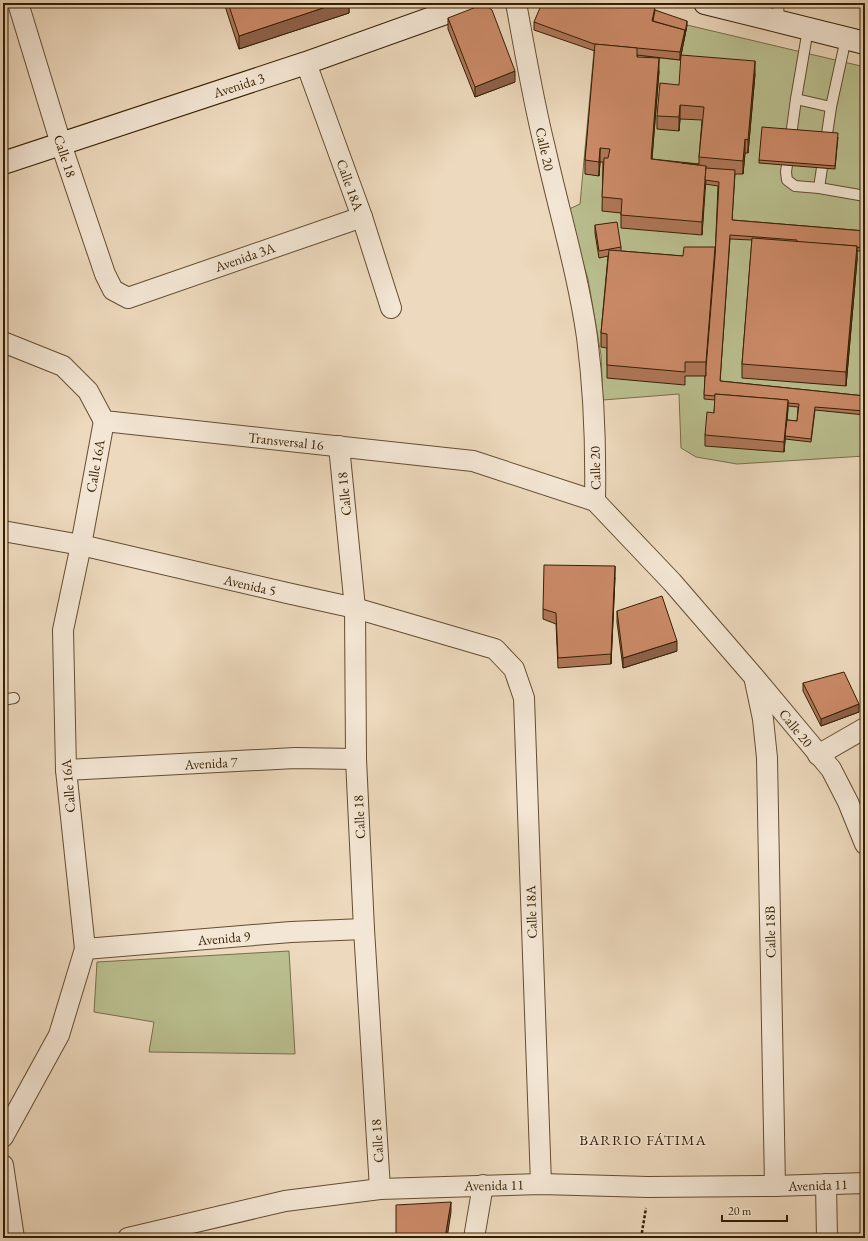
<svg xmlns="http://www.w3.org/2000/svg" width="868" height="1241" font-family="'EB Garamond',serif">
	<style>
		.green { fill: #babf8f; stroke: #786e48 }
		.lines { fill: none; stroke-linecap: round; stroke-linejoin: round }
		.lane-casing { stroke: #644d30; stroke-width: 12 }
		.street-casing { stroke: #644d30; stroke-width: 22 }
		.secondary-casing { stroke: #361e01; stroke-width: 24 }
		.path { stroke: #361e01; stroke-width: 2.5; stroke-dasharray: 3 2; stroke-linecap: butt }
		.lane { stroke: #f3e6d4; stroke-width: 10 }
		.street { stroke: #f3e6d4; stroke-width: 20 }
		.secondary { stroke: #f3e6d4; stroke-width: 22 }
		.wall { fill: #af7759; stroke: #361e01; fill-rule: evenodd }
		.shaded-wall { fill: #8e6149; stroke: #361e01 }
		.building { fill: #cb8a68; stroke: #361e01 }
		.labels { text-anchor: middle; stroke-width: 3; stroke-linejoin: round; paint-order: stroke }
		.street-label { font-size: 14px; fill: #361e01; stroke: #f3e6d4 }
		.neighbourhood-label { font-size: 15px; letter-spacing: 1px; fill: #361e01; stroke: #f3e6d4 }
	</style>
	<rect width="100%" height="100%" fill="#edd9bd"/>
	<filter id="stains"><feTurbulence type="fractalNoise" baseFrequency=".005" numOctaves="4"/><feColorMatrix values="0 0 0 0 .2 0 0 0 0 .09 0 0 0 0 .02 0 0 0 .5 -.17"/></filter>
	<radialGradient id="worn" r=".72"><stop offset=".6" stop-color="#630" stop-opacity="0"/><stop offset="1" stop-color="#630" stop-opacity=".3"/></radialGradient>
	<g class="green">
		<path d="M 687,25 L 865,67 L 865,456 L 737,464 L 696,457 L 681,448 L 679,394 L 603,400 L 601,355 L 588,279 L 567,210 L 580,204 L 594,51 L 680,60 Z"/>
		<path d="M 289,951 L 295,1054 L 149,1052 L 154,1022 L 94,1012 L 97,962 Z"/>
	</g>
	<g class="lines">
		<defs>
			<g id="lane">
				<path d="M 778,3 L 779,22"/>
				<path d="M 808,29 L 796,99 L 786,172 L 787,180 L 795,186 L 819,188 L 865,196"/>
				<path d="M 796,99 L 831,107"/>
				<path d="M 819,188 L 831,107 L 846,38"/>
				<path d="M 3,700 L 14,698"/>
			</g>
			<g id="street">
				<path d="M 18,3 L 61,144 L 105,274 L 113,290 L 128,298 L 362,217"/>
				<path d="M 516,3 C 525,51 533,100 545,148 C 559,211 578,274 587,337 C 594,391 596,446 595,501 L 672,582 L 755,678 L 831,769 L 848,802 L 865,844"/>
				<path d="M 306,63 L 362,217 L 391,308"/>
				<path d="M 3,342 L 63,366 L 88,391 L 104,421 L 473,461 L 595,501"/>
				<path d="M 339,446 L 355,608 L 356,759 L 364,929 L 380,1189"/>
				<path d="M 3,531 L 81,545 L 287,593 L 355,608 L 495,649 L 514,669 L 524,698 L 541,1184"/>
				<path d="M 755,681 L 763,719 L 767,758 L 775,1186"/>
				<path d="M 818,755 L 865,728"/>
				<path d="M 66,770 L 295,758 L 356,759"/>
				<path d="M 85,949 L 291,932 L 364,929"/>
				<path d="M 3,1137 L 59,1035 L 85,949 L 66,770 L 63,630 L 81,545 L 104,421"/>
				<path d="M 3,1165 L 14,1238"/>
				<path d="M 826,1184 L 827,1238"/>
				<path d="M 128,1238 L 285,1201 L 380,1189 L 541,1184 L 648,1187 L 775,1186 L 865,1183"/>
				<path d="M 474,1238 L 483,1185"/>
			</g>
			<g id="secondary">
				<path d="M 705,3 L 865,43"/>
				<path d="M 3,163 L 306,63 L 474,3"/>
			</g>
		</defs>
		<use href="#lane" class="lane-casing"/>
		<use href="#street" class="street-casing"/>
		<use href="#secondary" class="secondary-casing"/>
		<path class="path" d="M 641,1238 L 646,1208"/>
		<use href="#lane" class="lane"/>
		<use href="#street" class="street"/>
		<use href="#secondary" class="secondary"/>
	</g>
	<g class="wall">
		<path d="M 224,3 L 349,3 L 349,13 L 239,49 Z"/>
		<path d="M 655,10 L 687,25 L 680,60 L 637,55 L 637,57 L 659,71 L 652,159 L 699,164 L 699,157 L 702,120 L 680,119 L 679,131 L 657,129 L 657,116 L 679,85 L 755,74 L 748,153 L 745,153 L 743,174 L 735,174 L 732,220 L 865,231 L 865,251 L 857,251 L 857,260 L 846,386 L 742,378 L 742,364 L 752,240 L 730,239 L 720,381 L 865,396 L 865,415 L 815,410 L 811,442 L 785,439 L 784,452 L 705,446 L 705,435 L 714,413 L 715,400 L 704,399 L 705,376 L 685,376 L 685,385 L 607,378 L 607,348 L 601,347 L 601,333 L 608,256 L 599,258 L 595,233 L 595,225 L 621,247 L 621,251 L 683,256 L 715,257 L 718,186 L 705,184 L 705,182 L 702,235 L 621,228 L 621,213 L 602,211 L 603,162 L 600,162 L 599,176 L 585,174 L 585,160 L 595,51 L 534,30 L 534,22 ZM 788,406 L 798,407 L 797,421 L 787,420 Z"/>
		<path d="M 448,18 L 515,82 L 475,97 L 448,29 Z"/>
		<path d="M 838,137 L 835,169 L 759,163 L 759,160 Z"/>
		<path d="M 615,577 L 611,664 L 558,668 L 556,624 L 543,619 L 543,609 Z"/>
		<path d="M 617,611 L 677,651 L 623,668 L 617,622 Z"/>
		<path d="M 803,683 L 859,712 L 821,726 L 803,691 Z"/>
	</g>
	<g class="shaded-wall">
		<path d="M 338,3 L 349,3 L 349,13 L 239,49 L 239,36 Z"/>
		<path d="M 687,21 L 687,25 L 680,60 L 680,52 L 685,30 Z"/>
		<path d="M 659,58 L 659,71 L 651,169 L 651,159 Z"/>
		<path d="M 755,61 L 755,74 L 748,153 L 748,140 Z"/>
		<path d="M 515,71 L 515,82 L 475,97 L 475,87 Z"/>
		<path d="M 680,105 L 680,119 L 679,131 L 679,117 Z"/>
		<path d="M 745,139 L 745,153 L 743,174 L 743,161 Z"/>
		<path d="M 600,148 L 600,162 L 599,176 L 599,162 Z"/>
		<path d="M 706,166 L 706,179 L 702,235 L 702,222 Z"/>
		<path d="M 857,246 L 857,260 L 846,386 L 846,372 Z"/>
		<path d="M 715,247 L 715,261 L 706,376 L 706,362 Z"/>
		<path d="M 788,400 L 788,410 L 784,452 L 784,442 Z"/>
		<path d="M 615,566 L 615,577 L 611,664 L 611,654 Z"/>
		<path d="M 677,641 L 677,651 L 623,668 L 623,658 Z"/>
		<path d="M 859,704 L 859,712 L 821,726 L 821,719 Z"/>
		<path d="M 451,1202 L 451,1212 L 447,1238 L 445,1238 Z"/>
	</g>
	<g class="building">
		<path d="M 228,3 L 338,3 L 239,36 Z"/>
		<path d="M 542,3 L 635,3 L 655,7 L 652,21 L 685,30 L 680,52 L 594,44 L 534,22 Z"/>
		<path d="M 484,4 L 492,10 L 515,71 L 475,87 L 448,18 Z"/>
		<path d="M 655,10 L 687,21 L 685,34 L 685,30 L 653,21 Z"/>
		<path d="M 595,44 L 637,48 L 637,57 L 659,58 L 651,159 L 706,166 L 702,222 L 621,215 L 622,199 L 602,197 L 604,158 L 608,158 L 610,149 L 600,148 L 599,162 L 585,160 Z"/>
		<path d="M 681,55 L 755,61 L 748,140 L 745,139 L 743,161 L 699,157 L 704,107 L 680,105 L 679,117 L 657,116 L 660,83 L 679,85 Z"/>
		<path d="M 762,127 L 838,133 L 835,166 L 759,160 Z"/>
		<path d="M 682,163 L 699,164 L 699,165 Z"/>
		<path d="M 706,168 L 735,170 L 732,220 L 865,231 L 865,248 L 856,247 L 857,246 L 797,242 L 797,240 L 730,235 L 720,381 L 865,396 L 865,411 L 815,407 L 811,439 L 785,436 L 787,420 L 797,421 L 799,404 L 788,403 L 788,400 L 715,394 L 715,396 L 704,395 L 705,376 L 706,376 L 706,368 L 715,257 L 719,182 L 705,180 Z"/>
		<path d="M 617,222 L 621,247 L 599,251 L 595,225 Z"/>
		<path d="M 752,238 L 857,246 L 846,372 L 742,364 Z"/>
		<path d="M 684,247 L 715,247 L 706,362 L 685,362 L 685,372 L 607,365 L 607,334 L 601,333 L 609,250 L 683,256 Z"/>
		<path d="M 715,394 L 788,400 L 784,442 L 705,435 L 707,412 L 714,413 Z"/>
		<path d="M 544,565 L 615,566 L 611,654 L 558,658 L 556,613 L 543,609 Z"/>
		<path d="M 662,596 L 677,641 L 623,658 L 617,611 Z"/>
		<path d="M 844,672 L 859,704 L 821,719 L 803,683 Z"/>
		<path d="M 451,1202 L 445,1238 L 396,1238 L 396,1205 Z"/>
	</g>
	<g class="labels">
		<g class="street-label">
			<text transform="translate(239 85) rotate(-18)" y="5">Avenida 3</text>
			<text transform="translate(545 149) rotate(78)" y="5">Calle 20</text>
			<text transform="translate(65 156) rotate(72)" y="5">Calle 18</text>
			<text transform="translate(350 185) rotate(70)" y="5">Calle 18A</text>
			<text transform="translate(245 257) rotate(-19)" y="5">Avenida 3A</text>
			<text transform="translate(286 441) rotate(6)" y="5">Transversal 16</text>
			<text transform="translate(95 466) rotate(-80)" y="5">Calle 16A</text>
			<text transform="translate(595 468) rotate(-91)" y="5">Calle 20</text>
			<text transform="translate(344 494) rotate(-96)" y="5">Calle 18</text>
			<text transform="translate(250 585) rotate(13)" y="5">Avenida 5</text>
			<text transform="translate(796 728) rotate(51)" y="5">Calle 20</text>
			<text transform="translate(211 763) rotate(-3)" y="5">Avenida 7</text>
			<text transform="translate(68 786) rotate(-95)" y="5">Calle 16A</text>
			<text transform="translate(359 817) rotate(-93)" y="5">Calle 18</text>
			<text transform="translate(531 912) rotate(-92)" y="5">Calle 18A</text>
			<text transform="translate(770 932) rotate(-91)" y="5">Calle 18B</text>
			<text transform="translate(224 938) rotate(-5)" y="5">Avenida 9</text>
			<text transform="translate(377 1141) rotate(-94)" y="5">Calle 18</text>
			<text transform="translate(494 1185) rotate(-1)" y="5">Avenida 11</text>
			<text transform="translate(818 1185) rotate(-2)" y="5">Avenida 11</text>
		</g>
		<g class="neighbourhood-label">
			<text x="643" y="1145">BARRIO FÁTIMA</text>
		</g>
	</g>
	<rect width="868" height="1241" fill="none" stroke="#edd9bd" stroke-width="16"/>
	<rect x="4" y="4" width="860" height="1233" fill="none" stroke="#361e01" stroke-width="2"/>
	<rect x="8" y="8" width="852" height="1225" fill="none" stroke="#361e01"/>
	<path d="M722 1215v6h65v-6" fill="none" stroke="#361e01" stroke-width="2"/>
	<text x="728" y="1215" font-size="12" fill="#361e01" stroke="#f3e6d4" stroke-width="3" paint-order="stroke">20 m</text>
	<rect width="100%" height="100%" filter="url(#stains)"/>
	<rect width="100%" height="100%" fill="url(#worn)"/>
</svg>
